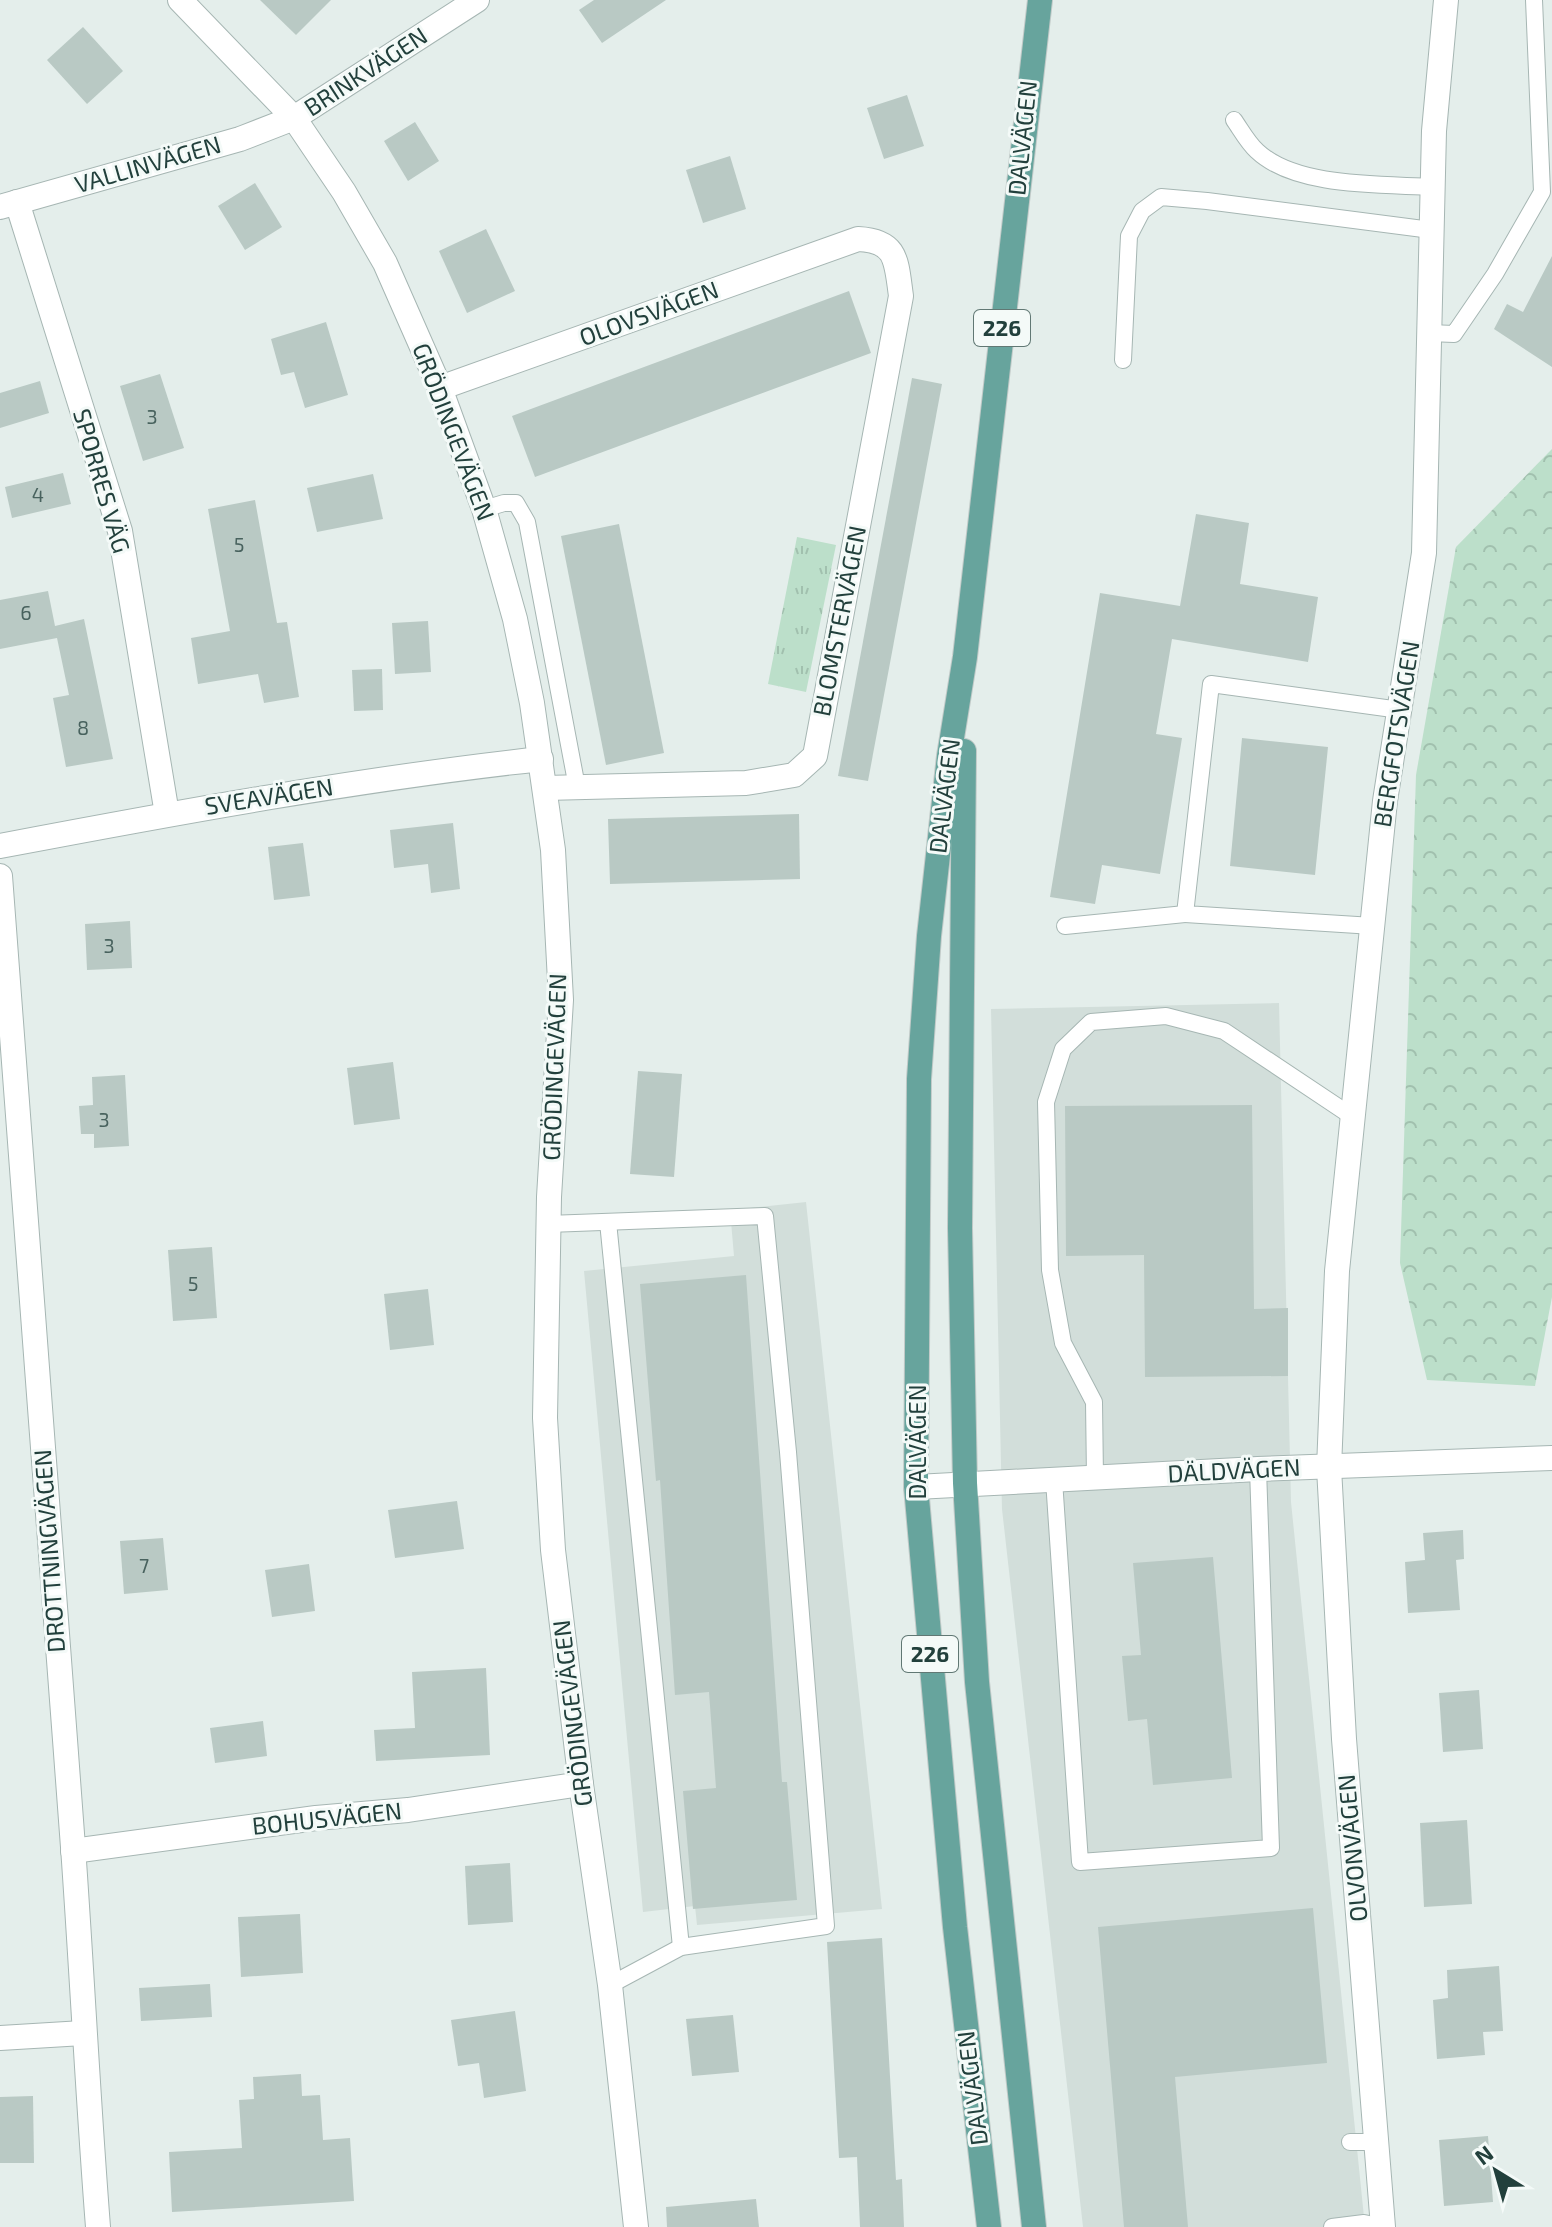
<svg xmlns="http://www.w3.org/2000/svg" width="1552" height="2227" font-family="'Exo 2',sans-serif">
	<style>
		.built { fill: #d2deda }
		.forest { fill: url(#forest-crowns) }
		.park { fill: url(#park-tufts) }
		.building { fill: #b9c9c4 }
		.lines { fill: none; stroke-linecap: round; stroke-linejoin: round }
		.service-casing { stroke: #a6b6b3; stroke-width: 18 }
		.minor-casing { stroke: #a6b6b3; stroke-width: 26 }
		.tertiary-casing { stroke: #a6b6b3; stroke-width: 26 }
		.primary-casing { stroke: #c1cac8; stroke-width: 26 }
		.service { stroke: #fff; stroke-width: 16 }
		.minor { stroke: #fff; stroke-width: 24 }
		.tertiary { stroke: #fff; stroke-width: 24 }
		.primary { stroke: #67a49d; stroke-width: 24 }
		.labels { text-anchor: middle; stroke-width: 6; stroke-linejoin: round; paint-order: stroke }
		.number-label { font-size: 20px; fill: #48625e }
		.shield { fill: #f4faf8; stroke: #617874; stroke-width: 2 }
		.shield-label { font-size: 22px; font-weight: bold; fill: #22403c }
		.street-label { font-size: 24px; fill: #22403c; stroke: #f4faf8 }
	</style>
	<defs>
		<pattern id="forest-crowns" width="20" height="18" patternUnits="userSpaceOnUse" patternTransform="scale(2)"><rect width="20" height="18" fill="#bcdfca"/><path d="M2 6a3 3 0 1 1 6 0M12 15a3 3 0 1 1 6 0" fill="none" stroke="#a1c0ae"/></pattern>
		<pattern id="park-tufts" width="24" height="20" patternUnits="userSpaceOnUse" patternTransform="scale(2)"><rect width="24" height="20" fill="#bcdfca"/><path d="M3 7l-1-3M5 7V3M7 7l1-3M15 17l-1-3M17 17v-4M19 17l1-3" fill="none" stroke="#a1c0ae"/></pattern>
	</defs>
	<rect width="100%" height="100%" fill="#e4eeeb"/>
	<g class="built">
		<path d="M 1279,1003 L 1291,1502 L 1365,2227 L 1083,2227 L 1002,1509 L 991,1009 Z"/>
		<path d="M 806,1202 L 882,1909 L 697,1925 L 695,1906 L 643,1912 L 584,1271 L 734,1256 L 730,1210 Z"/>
	</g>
	<path class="forest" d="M 1552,449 L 1552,1297 L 1535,1386 L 1427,1380 L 1400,1263 L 1416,775 L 1456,547 Z"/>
	<path class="park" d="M 797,537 L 836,545 L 806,692 L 768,684 Z"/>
	<g class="building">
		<path d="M 260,0 L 331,0 L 296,35 Z"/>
		<path d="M 594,0 L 666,0 L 602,43 L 579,10 Z"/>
		<path d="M 83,27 L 123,71 L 87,104 L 47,60 Z"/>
		<path d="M 907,95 L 924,146 L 884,159 L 867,108 Z"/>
		<path d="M 415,122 L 439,161 L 408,181 L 384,141 Z"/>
		<path d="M 730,156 L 746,209 L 703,223 L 686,170 Z"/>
		<path d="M 255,183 L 282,227 L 245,250 L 218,206 Z"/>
		<path d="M 486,229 L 515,291 L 467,313 L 439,251 Z"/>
		<path d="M 1552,256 L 1552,367 L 1494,329 L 1507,304 L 1523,312 Z"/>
		<path d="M 849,291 L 871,353 L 535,477 L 512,416 Z"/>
		<path d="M 326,322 L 348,395 L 305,408 L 294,372 L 281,375 L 271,339 Z"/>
		<path d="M 160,374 L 184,448 L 143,461 L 120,386 Z"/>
		<path d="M 912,378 L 942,384 L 868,781 L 838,776 Z"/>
		<path d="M 40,381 L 49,413 L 0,428 L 0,393 Z"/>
		<path d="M 63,473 L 71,504 L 12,518 L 5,487 Z"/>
		<path d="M 373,474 L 383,519 L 317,532 L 307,488 Z"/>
		<path d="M 255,500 L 277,623 L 287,622 L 299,697 L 264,703 L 258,674 L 198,684 L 191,638 L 230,631 L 208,509 Z"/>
		<path d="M 1196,514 L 1249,523 L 1240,584 L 1318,597 L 1308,662 L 1172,639 L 1156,734 L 1182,738 L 1160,874 L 1102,865 L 1095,904 L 1050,897 L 1100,593 L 1180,606 Z"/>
		<path d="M 619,524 L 664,753 L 606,765 L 561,536 Z"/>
		<path d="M 48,591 L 55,626 L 84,619 L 113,759 L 66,767 L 53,698 L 69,695 L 57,638 L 0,649 L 0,600 Z"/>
		<path d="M 428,621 L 431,672 L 395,674 L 392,623 Z"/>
		<path d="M 382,669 L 383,710 L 354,711 L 352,670 Z"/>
		<path d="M 1242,738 L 1328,747 L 1315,875 L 1230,866 Z"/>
		<path d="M 799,814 L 800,879 L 610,884 L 608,819 Z"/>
		<path d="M 453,823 L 460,889 L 431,893 L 428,864 L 394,868 L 390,830 Z"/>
		<path d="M 303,843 L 310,896 L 274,900 L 268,847 Z"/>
		<path d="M 130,921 L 132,968 L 87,970 L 85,924 Z"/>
		<path d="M 393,1062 L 400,1119 L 354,1125 L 347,1068 Z"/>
		<path d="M 638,1071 L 682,1074 L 674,1177 L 630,1174 Z"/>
		<path d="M 125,1075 L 129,1146 L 94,1148 L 94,1134 L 81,1134 L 79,1106 L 93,1105 L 92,1077 Z"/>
		<path d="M 1252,1105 L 1254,1309 L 1288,1308 L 1288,1376 L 1145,1377 L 1144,1255 L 1066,1256 L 1065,1106 Z"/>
		<path d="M 212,1247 L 217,1318 L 173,1321 L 168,1250 Z"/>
		<path d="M 746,1275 L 782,1782 L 787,1782 L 797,1900 L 693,1909 L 683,1791 L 716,1788 L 709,1692 L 675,1695 L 660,1480 L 656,1481 L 640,1284 Z"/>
		<path d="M 428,1289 L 434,1345 L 390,1350 L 384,1294 Z"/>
		<path d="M 457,1501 L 464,1549 L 395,1558 L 388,1510 Z"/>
		<path d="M 1463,1530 L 1464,1559 L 1456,1560 L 1460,1610 L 1408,1613 L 1405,1562 L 1425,1560 L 1423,1533 Z"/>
		<path d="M 163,1538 L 168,1590 L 124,1594 L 120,1541 Z"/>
		<path d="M 1213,1557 L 1232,1778 L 1153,1785 L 1147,1719 L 1128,1721 L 1122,1656 L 1141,1655 L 1133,1563 Z"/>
		<path d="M 309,1564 L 315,1611 L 272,1617 L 265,1570 Z"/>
		<path d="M 486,1668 L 490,1755 L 376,1761 L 374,1730 L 415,1728 L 412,1672 Z"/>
		<path d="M 1479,1690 L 1483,1749 L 1443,1752 L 1439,1693 Z"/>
		<path d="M 263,1721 L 267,1756 L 215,1763 L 210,1728 Z"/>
		<path d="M 1467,1820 L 1472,1904 L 1424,1907 L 1420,1823 Z"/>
		<path d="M 510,1863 L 513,1922 L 468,1925 L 465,1866 Z"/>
		<path d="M 1313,1908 L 1327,2063 L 1175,2077 L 1188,2227 L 1124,2227 L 1098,1927 Z"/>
		<path d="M 300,1914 L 303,1973 L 241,1977 L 238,1917 Z"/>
		<path d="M 882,1938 L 896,2180 L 902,2179 L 904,2227 L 860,2227 L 857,2157 L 839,2158 L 827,1942 Z"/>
		<path d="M 1499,1966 L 1503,2031 L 1483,2032 L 1485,2055 L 1437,2059 L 1433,2000 L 1448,1998 L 1447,1970 Z"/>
		<path d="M 210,1984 L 212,2017 L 141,2021 L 139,1988 Z"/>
		<path d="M 515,2011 L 526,2091 L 484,2098 L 479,2063 L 458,2066 L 451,2020 Z"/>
		<path d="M 733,2015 L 739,2072 L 692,2076 L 686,2019 Z"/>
		<path d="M 301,2074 L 302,2096 L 320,2095 L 323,2140 L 350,2138 L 354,2201 L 172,2212 L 169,2152 L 242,2148 L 239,2100 L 254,2099 L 253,2077 Z"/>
		<path d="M 33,2096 L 34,2163 L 0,2163 L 0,2097 Z"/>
		<path d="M 1488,2136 L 1493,2202 L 1444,2206 L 1439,2140 Z"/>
		<path d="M 756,2199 L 759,2227 L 667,2227 L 666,2207 Z"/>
	</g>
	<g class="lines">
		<defs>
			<g id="service">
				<path d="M 1234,120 C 1241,130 1248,143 1257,151 C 1296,188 1382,184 1433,187"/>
				<path d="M 1429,333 L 1454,334 L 1495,274 L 1542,192 L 1534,0"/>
				<path d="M 1123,360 L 1129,236 L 1142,211 L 1161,197 L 1207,201 L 1431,230"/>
				<path d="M 484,509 L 504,503 L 516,503 L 527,522 L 577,787"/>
				<path d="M 1065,926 L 1185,914"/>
				<path d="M 1373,926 L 1185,914 L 1211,684 L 1400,710"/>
				<path d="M 608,1222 L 681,1947"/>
				<path d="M 548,1224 L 765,1216 L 788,1452 L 826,1926 L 681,1947 L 610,1985"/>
				<path d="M 1095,1478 L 1094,1402 L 1063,1343 L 1050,1270 L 1046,1102 L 1063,1049 L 1091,1022 L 1166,1016 L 1224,1031 L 1353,1117"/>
				<path d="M 1054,1480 L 1080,1862 L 1271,1848 L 1258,1469"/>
				<path d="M 1350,2142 L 1377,2142"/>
				<path d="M 1332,2227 L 1364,2223 L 1383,2227"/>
			</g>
			<g id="minor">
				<path d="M 180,0 L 294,118 L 344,192 L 385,263 L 440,388 L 484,509 L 515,619 L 532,703 L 553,850 L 561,1000 L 549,1197 L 545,1418 L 553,1550 L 581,1784 L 610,1985 L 636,2227"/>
				<path d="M 17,202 L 120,531 L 167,814"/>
				<path d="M 0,207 L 240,139 L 294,118 L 477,0"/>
				<path d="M 440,388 L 858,239 C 898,241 896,261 901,296 L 815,756 L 794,775 L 746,783 L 545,788"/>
				<path d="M 0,846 C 179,812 359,779 541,759"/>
				<path d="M 0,876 C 23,1199 49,1523 73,1847 C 82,1973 88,2100 98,2227"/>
				<path d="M 73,1851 L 316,1818 L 408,1810 L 581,1784"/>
				<path d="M 0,2038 L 83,2033"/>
				<path d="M 1383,2227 L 1344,1739 L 1329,1468 L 1337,1271 L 1385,801 L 1424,553 L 1434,131 L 1446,0"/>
			</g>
			<path id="tertiary" d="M 916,1487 L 1258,1469 L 1552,1458"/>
			<g id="primary">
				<path d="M 964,751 L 960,1228 L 965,1483 L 977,1682 L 1034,2227"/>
				<path d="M 989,2227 L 955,1927 L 916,1487 L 919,1079 L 929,936 L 949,756 L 965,657 L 1040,0"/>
			</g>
		</defs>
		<use href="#service" class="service-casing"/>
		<use href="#minor" class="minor-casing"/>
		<use href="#tertiary" class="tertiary-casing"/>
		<use href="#primary" class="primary-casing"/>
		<use href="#service" class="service"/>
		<use href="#minor" class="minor"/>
		<use href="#tertiary" class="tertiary"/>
		<use href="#primary" class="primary"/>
	</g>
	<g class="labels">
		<g class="number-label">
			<text x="152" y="424">3</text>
			<text x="38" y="502">4</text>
			<text x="239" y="552">5</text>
			<text x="26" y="620">6</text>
			<text x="83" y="735">8</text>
			<text x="109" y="953">3</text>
			<text x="104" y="1127">3</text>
			<text x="193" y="1291">5</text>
			<text x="144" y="1573">7</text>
		</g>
		<g class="shield">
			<rect x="974" y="310" width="56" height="36" rx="6"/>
			<rect x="902" y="1636" width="56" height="36" rx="6"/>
		</g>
		<g class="shield-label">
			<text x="1002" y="336">226</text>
			<text x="930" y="1662">226</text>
		</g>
		<g class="street-label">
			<text transform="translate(366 72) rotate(-33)" y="8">BRINKVÄGEN</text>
			<text transform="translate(1023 138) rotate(-84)" y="8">DALVÄGEN</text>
			<text transform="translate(148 165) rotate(-16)" y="8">VALLINVÄGEN</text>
			<text transform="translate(649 314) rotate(-20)" y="8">OLOVSVÄGEN</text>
			<text transform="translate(453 432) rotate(69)" y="8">GRÖDINGEVÄGEN</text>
			<text transform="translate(101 481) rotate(74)" y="8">SPORRES VÄG</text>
			<text transform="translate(840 621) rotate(-79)" y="8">BLOMSTERVÄGEN</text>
			<text transform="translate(1397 734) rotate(-81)" y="8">BERGFOTSVÄGEN</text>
			<text transform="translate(945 796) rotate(-83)" y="8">DALVÄGEN</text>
			<text transform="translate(269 797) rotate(-9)" y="8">SVEAVÄGEN</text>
			<text transform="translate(555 1067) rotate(-88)" y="8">GRÖDINGEVÄGEN</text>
			<text transform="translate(918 1442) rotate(-90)" y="8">DALVÄGEN</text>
			<text transform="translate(1234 1471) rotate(-3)" y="8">DÄLDVÄGEN</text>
			<text transform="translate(50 1551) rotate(-94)" y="8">DROTTNINGVÄGEN</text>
			<text transform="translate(573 1713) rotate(-97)" y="8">GRÖDINGEVÄGEN</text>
			<text transform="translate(327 1819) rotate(-6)" y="8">BOHUSVÄGEN</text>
			<text transform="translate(1353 1848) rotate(-95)" y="8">OLVONVÄGEN</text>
			<text transform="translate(973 2088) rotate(-97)" y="8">DALVÄGEN</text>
		</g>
	</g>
	<g transform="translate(1496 2171) rotate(323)" stroke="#f4faf8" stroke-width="6" paint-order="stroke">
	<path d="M0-6L14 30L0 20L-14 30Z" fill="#22403c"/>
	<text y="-12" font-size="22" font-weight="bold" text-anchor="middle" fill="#22403c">N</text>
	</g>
</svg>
